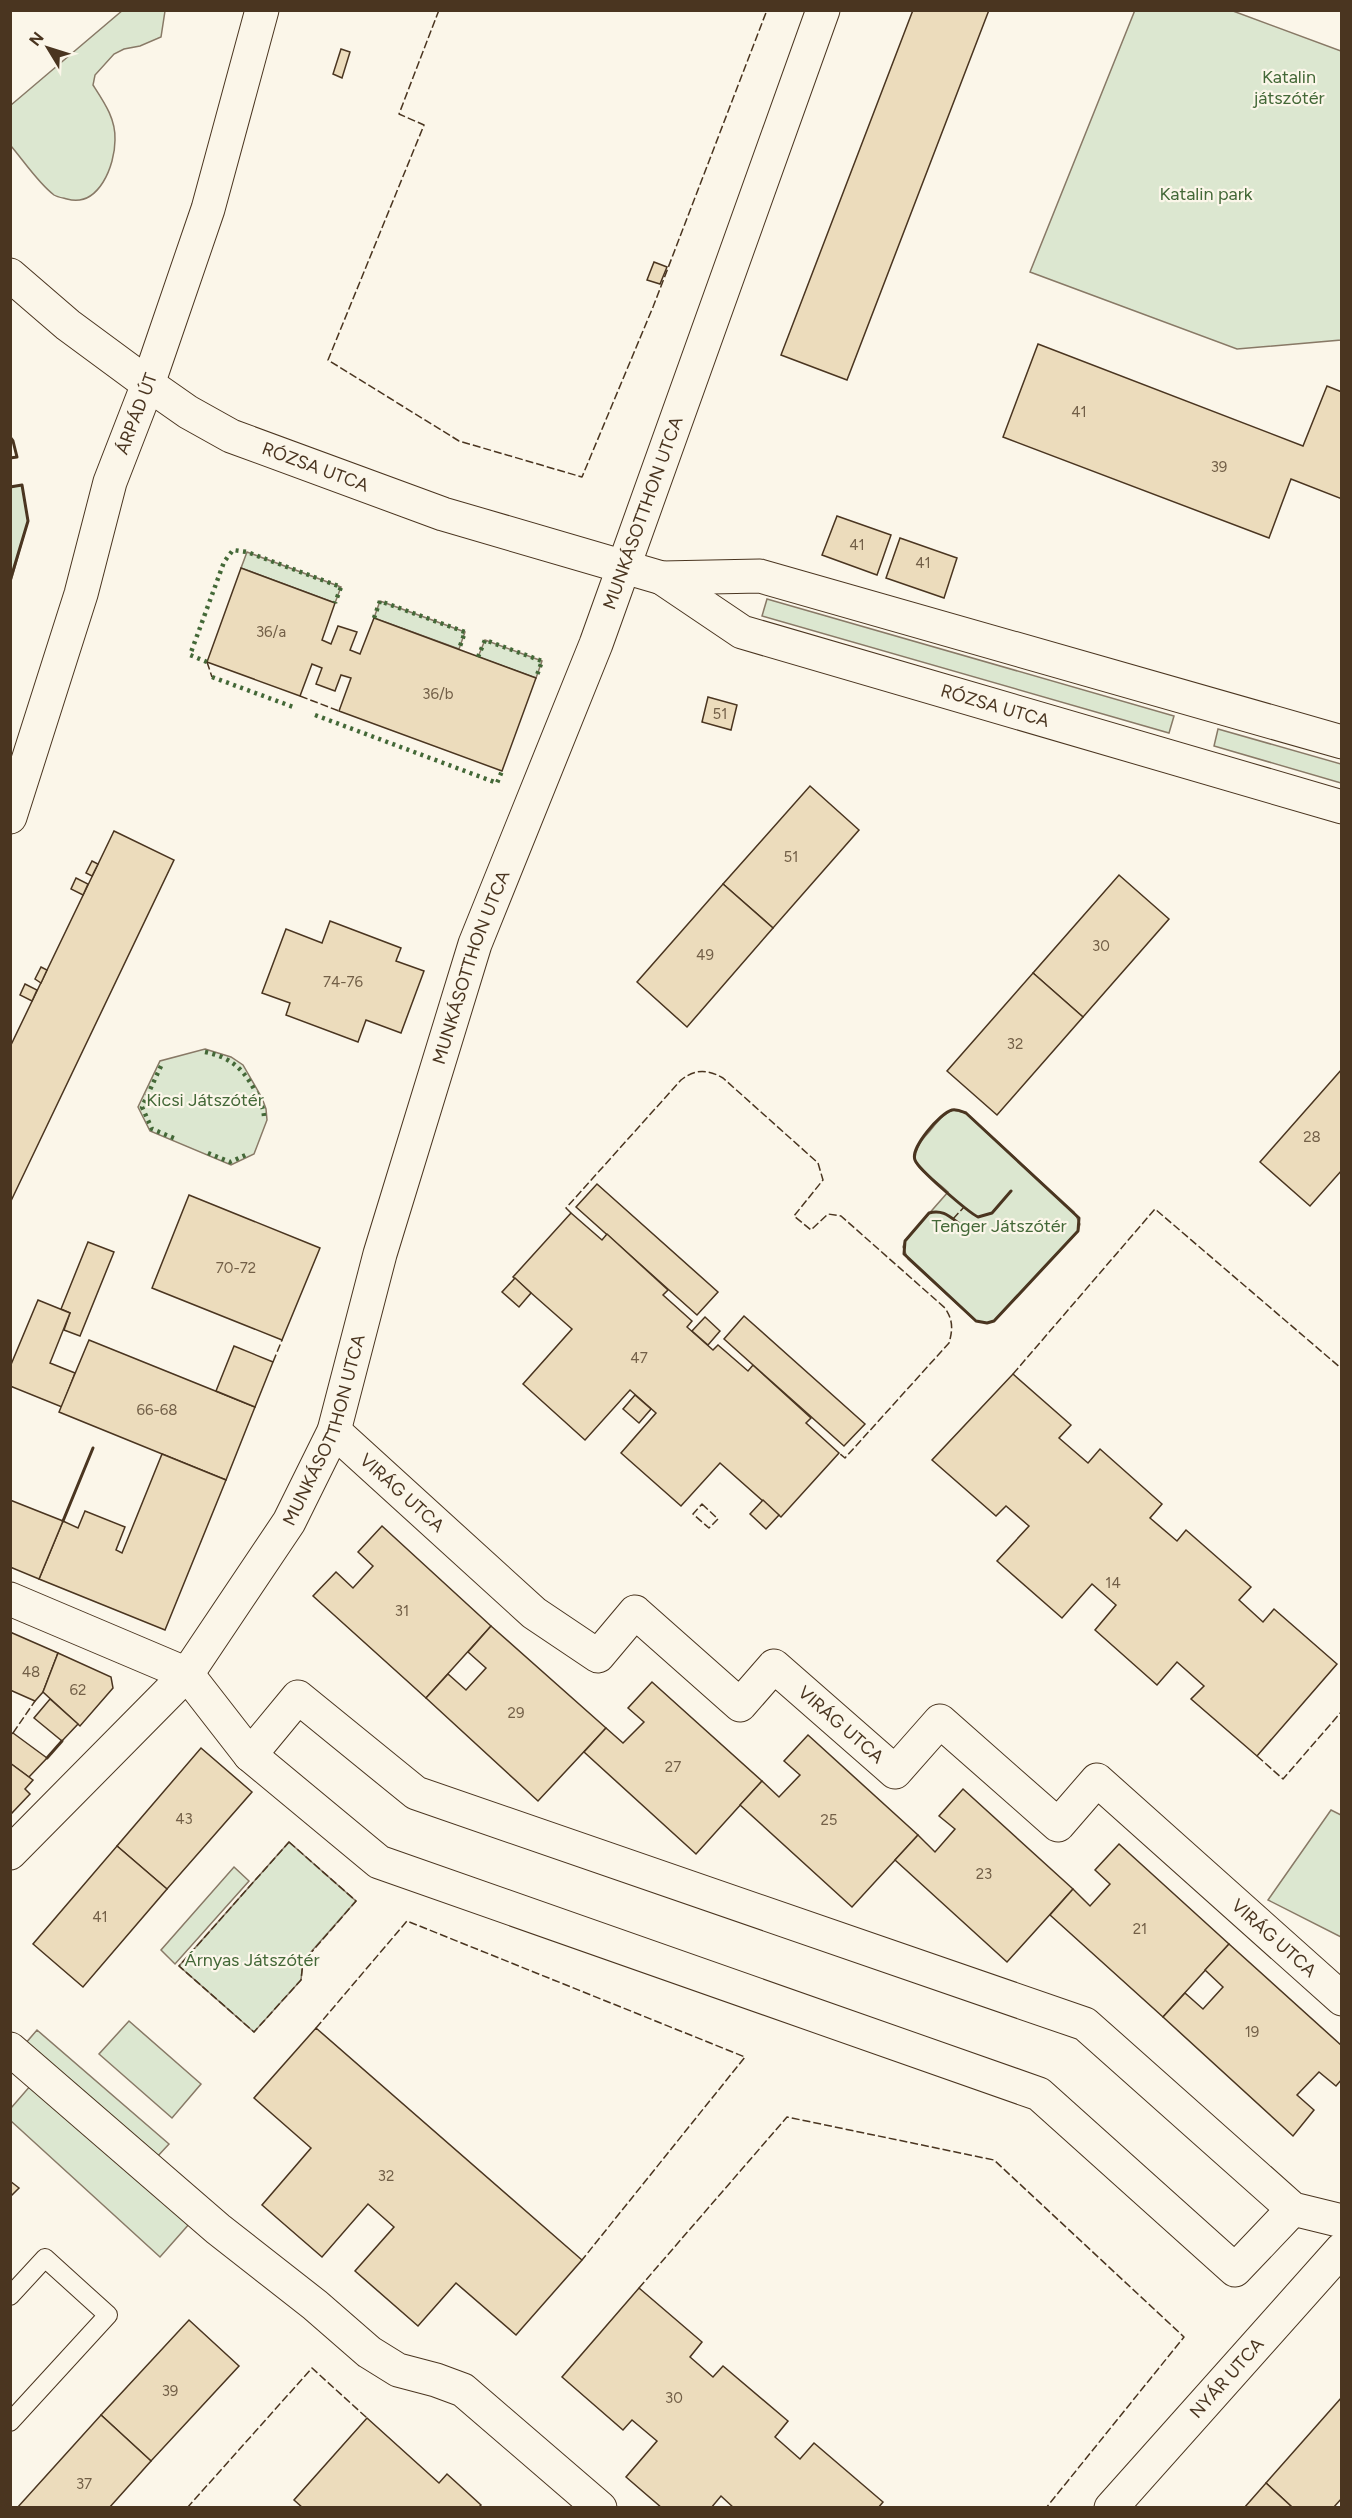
<svg xmlns="http://www.w3.org/2000/svg" width="1352" height="2518" font-family="Figtree,sans-serif">
	<style>
		.green { fill: #dce7d0; stroke: #887966; stroke-width: 1.5 }
		.building { fill: #ecdcbc; stroke: #4a3520; stroke-width: 1.5 }
		.lines { fill: none; stroke-linecap: round; stroke-linejoin: round }
		.lane-casing { stroke: #4a3520; stroke-width: 20 }
		.street-casing { stroke: #4a3520; stroke-width: 35 }
		.secondary-casing { stroke: #4a3520; stroke-width: 35 }
		.lane { stroke: #fbf6e9; stroke-width: 18 }
		.street { stroke: #fbf6e9; stroke-width: 33 }
		.secondary { stroke: #fbf6e9; stroke-width: 33 }
		.hedge { stroke: #436837; stroke-width: 4.5; stroke-dasharray: 3 4.5; stroke-linecap: butt }
		.fence { stroke: #4a3520; stroke-width: 1.5; stroke-dasharray: 8 3; stroke-linecap: butt }
		.wall { stroke: #4a3520; stroke-width: 3 }
		.labels { text-anchor: middle; stroke-width: 4.5; stroke-linejoin: round; paint-order: stroke }
		.number-label { font-size: 15px; fill: #725f47 }
		.park-label { font-size: 18px; fill: #436837; stroke: #fbf6e9 }
		.street-label { font-size: 18px; fill: #4a3520; stroke: #fbf6e9 }
	</style>
	<rect width="100%" height="100%" fill="#fbf6e9"/>
	<g class="green">
		<path d="M 123,10 L 165,11 L 161,37 L 140,46 L 124,49 L 114,54 L 95,75 L 93,85 C 104,102 116,119 115,140 C 115,165 99,208 67,199 C 63,198 57,197 54,195 C 39,184 23,160 11,146 L 11,105 Z"/>
		<path d="M 1135,10 L 1233,11 L 1341,51 L 1341,340 L 1237,349 L 1030,272 Z"/>
		<path d="M 22,485 L 28,521 L 11,581 L 11,487 Z"/>
		<path d="M 247,552 L 341,587 L 335,603 L 241,568 Z"/>
		<path d="M 767,599 L 1174,716 L 1169,733 L 762,616 Z"/>
		<path d="M 380,601 L 465,632 L 459,649 L 374,618 Z"/>
		<path d="M 485,640 L 542,661 L 536,678 L 478,657 Z"/>
		<path d="M 1218,729 L 1341,764 L 1341,783 L 1214,746 Z"/>
		<path d="M 205,1049 L 231,1057 L 243,1065 L 262,1098 L 266,1109 L 267,1120 L 254,1154 L 231,1165 L 150,1131 L 138,1107 L 160,1061 Z"/>
		<path d="M 953,1110 L 966,1113 L 1074,1212 L 1080,1224 L 1078,1231 L 994,1321 L 987,1323 L 976,1321 L 908,1259 L 903,1247 L 905,1241 L 948,1192 C 924,1169 898,1165 929,1132 C 936,1123 943,1114 953,1110 Z"/>
		<path d="M 1331,1810 L 1341,1815 L 1341,1937 L 1268,1900 Z"/>
		<path d="M 289,1842 L 356,1901 L 303,1961 L 301,1980 L 254,2032 L 179,1966 Z"/>
		<path d="M 234,1867 L 249,1881 L 175,1964 L 161,1950 Z"/>
		<path d="M 129,2021 L 201,2084 L 172,2118 L 99,2054 Z"/>
		<path d="M 37,2030 L 169,2144 L 156,2158 L 25,2044 Z"/>
		<path d="M 31,2085 L 190,2223 L 160,2257 L 11,2121 L 11,2108 Z"/>
	</g>
	<g class="building">
		<path d="M 913,10 L 989,10 L 847,380 L 781,355 Z"/>
		<path d="M 341,49 L 350,52 L 342,78 L 333,74 Z"/>
		<path d="M 654,262 L 667,267 L 660,284 L 647,280 Z"/>
		<path d="M 1038,344 L 1303,446 L 1327,386 L 1342,392 L 1342,499 L 1291,479 L 1269,538 L 1003,437 Z"/>
		<path d="M 837,516 L 891,535 L 877,575 L 822,555 Z"/>
		<path d="M 900,538 L 957,558 L 944,598 L 886,578 Z"/>
		<path d="M 241,568 L 335,603 L 322,640 L 331,644 L 338,626 L 357,632 L 350,650 L 360,654 L 374,618 L 536,678 L 502,771 L 339,711 L 351,678 L 341,675 L 335,691 L 316,684 L 322,668 L 312,664 L 300,696 L 207,662 Z"/>
		<path d="M 708,697 L 737,705 L 731,730 L 702,722 Z"/>
		<path d="M 810,786 L 859,830 L 773,928 L 723,884 Z"/>
		<path d="M 114,831 L 174,860 L 10,1203 L 10,1047 Z"/>
		<path d="M 92,861 L 98,864 L 92,876 L 86,873 Z"/>
		<path d="M 1119,875 L 1169,919 L 1083,1017 L 1033,973 Z"/>
		<path d="M 76,878 L 88,884 L 83,895 L 71,889 Z"/>
		<path d="M 723,884 L 773,928 L 687,1027 L 637,982 Z"/>
		<path d="M 330,921 L 401,948 L 396,961 L 424,971 L 401,1033 L 366,1020 L 358,1042 L 286,1015 L 290,1003 L 262,993 L 286,929 L 322,943 Z"/>
		<path d="M 41,967 L 47,970 L 41,983 L 35,979 Z"/>
		<path d="M 1033,973 L 1083,1017 L 997,1115 L 947,1071 Z"/>
		<path d="M 25,984 L 37,990 L 32,1001 L 20,995 Z"/>
		<path d="M 1342,1069 L 1342,1170 L 1310,1206 L 1260,1162 Z"/>
		<path d="M 597,1184 L 718,1292 L 697,1315 L 576,1207 Z"/>
		<path d="M 189,1195 L 320,1248 L 282,1340 L 152,1288 Z"/>
		<path d="M 571,1213 L 602,1240 L 607,1234 L 668,1290 L 663,1295 L 692,1321 L 687,1327 L 713,1350 L 718,1345 L 748,1371 L 753,1365 L 811,1418 L 806,1423 L 839,1453 L 781,1517 L 720,1463 L 681,1506 L 621,1453 L 656,1413 L 630,1390 L 585,1440 L 523,1384 L 572,1329 L 513,1277 Z"/>
		<path d="M 88,1242 L 114,1252 L 80,1336 L 64,1330 L 70,1313 L 61,1309 Z"/>
		<path d="M 515,1278 L 531,1293 L 519,1307 L 502,1292 Z"/>
		<path d="M 38,1300 L 70,1313 L 50,1363 L 75,1373 L 62,1407 L 10,1386 L 10,1367 Z"/>
		<path d="M 744,1316 L 865,1424 L 844,1446 L 724,1339 Z"/>
		<path d="M 705,1317 L 720,1331 L 708,1345 L 692,1331 Z"/>
		<path d="M 89,1340 L 255,1407 L 226,1480 L 59,1412 Z"/>
		<path d="M 234,1346 L 273,1362 L 255,1407 L 216,1391 Z"/>
		<path d="M 1013,1374 L 1071,1425 L 1059,1438 L 1088,1463 L 1100,1449 L 1162,1504 L 1150,1518 L 1177,1541 L 1186,1530 L 1251,1587 L 1239,1600 L 1263,1622 L 1274,1609 L 1337,1664 L 1257,1756 L 1191,1699 L 1204,1686 L 1177,1662 L 1157,1685 L 1095,1630 L 1116,1605 L 1092,1584 L 1062,1618 L 997,1561 L 1029,1526 L 1006,1506 L 996,1516 L 932,1460 Z"/>
		<path d="M 635,1395 L 651,1409 L 639,1423 L 623,1409 Z"/>
		<path d="M 162,1454 L 226,1480 L 165,1630 L 39,1579 L 63,1521 L 78,1528 L 85,1511 L 125,1527 L 116,1550 L 122,1553 Z"/>
		<path d="M 10,1500 L 63,1521 L 39,1579 L 10,1567 Z"/>
		<path d="M 763,1500 L 779,1515 L 766,1529 L 750,1514 Z"/>
		<path d="M 382,1526 L 491,1626 L 426,1698 L 313,1596 L 336,1572 L 353,1588 L 373,1566 L 358,1552 Z"/>
		<path d="M 491,1626 L 606,1728 L 538,1801 L 426,1698 L 448,1674 L 466,1690 L 486,1668 L 468,1652 Z"/>
		<path d="M 10,1632 L 58,1653 L 43,1692 L 35,1701 L 10,1690 Z"/>
		<path d="M 58,1653 L 111,1677 L 113,1688 L 80,1726 L 43,1692 Z"/>
		<path d="M 652,1682 L 762,1781 L 696,1854 L 584,1752 L 606,1728 L 623,1743 L 644,1722 L 628,1708 Z"/>
		<path d="M 50,1699 L 78,1724 L 62,1741 L 34,1718 Z"/>
		<path d="M 13,1733 L 47,1758 L 29,1777 L 10,1763 L 10,1735 Z"/>
		<path d="M 808,1735 L 918,1835 L 852,1907 L 740,1805 L 762,1781 L 779,1797 L 800,1775 L 784,1761 Z"/>
		<path d="M 201,1748 L 252,1792 L 167,1889 L 117,1846 Z"/>
		<path d="M 10,1763 L 33,1780 L 25,1789 L 30,1794 L 10,1815 Z"/>
		<path d="M 963,1789 L 1073,1889 L 1007,1962 L 895,1860 L 918,1835 L 935,1852 L 955,1829 L 939,1816 Z"/>
		<path d="M 1119,1844 L 1229,1944 L 1163,2017 L 1050,1915 L 1073,1889 L 1090,1906 L 1110,1884 L 1095,1870 Z"/>
		<path d="M 117,1846 L 167,1889 L 83,1987 L 33,1944 Z"/>
		<path d="M 1229,1944 L 1342,2046 L 1342,2079 L 1336,2086 L 1319,2072 L 1297,2095 L 1314,2110 L 1293,2136 L 1163,2017 L 1185,1993 L 1203,2009 L 1223,1987 L 1205,1970 Z"/>
		<path d="M 316,2028 L 582,2260 L 516,2335 L 456,2283 L 418,2326 L 355,2271 L 394,2227 L 368,2204 L 322,2257 L 262,2205 L 311,2148 L 254,2098 Z"/>
		<path d="M 10,2181 L 19,2188 L 10,2197 Z"/>
		<path d="M 639,2288 L 702,2342 L 690,2357 L 713,2377 L 723,2366 L 788,2421 L 775,2437 L 800,2459 L 814,2443 L 883,2502 L 878,2508 L 734,2508 L 721,2496 L 711,2508 L 662,2508 L 626,2477 L 657,2441 L 632,2420 L 623,2430 L 562,2377 Z"/>
		<path d="M 189,2320 L 239,2366 L 151,2461 L 101,2415 Z"/>
		<path d="M 1342,2397 L 1342,2498 L 1333,2508 L 1293,2508 L 1266,2483 Z"/>
		<path d="M 101,2415 L 151,2461 L 109,2508 L 17,2508 Z"/>
		<path d="M 367,2418 L 439,2483 L 447,2474 L 481,2505 L 478,2508 L 303,2508 L 294,2500 Z"/>
		<path d="M 1266,2483 L 1293,2508 L 1244,2508 Z"/>
	</g>
	<g class="lines">
		<defs>
			<path id="lane" d="M 10,2296 L 45,2258 L 108,2315 L 10,2422"/>
			<g id="street">
				<path id="s1" d="M 334,1431 L 534,1613 L 598,1656 L 635,1612 L 740,1705 L 774,1666 L 895,1772 L 940,1721 L 1058,1825 L 1097,1780 L 1342,1999"/>
				<path d="M 10,1599 L 187,1674 L 250,1755 L 298,1697 L 416,1793 L 1085,2024 L 1293,2209 L 1342,2221"/>
				<path d="M 250,1755 L 379,1862 L 1039,2094 L 1235,2270 L 1293,2209"/>
				<path id="s2" d="M 10,1853 L 187,1674 L 289,1522 L 334,1431 L 380,1254 L 475,944 L 596,644 L 823,10"/>
				<path d="M 10,2049 L 218,2229 L 315,2305 L 369,2352 L 398,2370 L 436,2380 L 463,2390 L 600,2508"/>
				<path id="s3" d="M 1111,2508 L 1342,2249"/>
			</g>
			<g id="secondary">
				<path id="s4" d="M 10,275 L 68,325 L 148,384 L 188,412 L 231,436 L 443,514 L 662,578 L 760,576 L 1342,742"/>
				<path id="s5" d="M 662,578 L 742,632 L 1342,807"/>
				<path id="s6" d="M 10,817 L 81,594 L 110,482 L 148,384 L 208,209 L 262,10"/>
			</g>
		</defs>
		<use href="#lane" class="lane-casing"/>
		<use href="#street" class="street-casing"/>
		<use href="#secondary" class="secondary-casing"/>
		<use href="#lane" class="lane"/>
		<use href="#street" class="street"/>
		<use href="#secondary" class="secondary"/>
		<g class="hedge">
			<path d="M 374,618 L 380,601 L 465,632 L 459,649"/>
			<path d="M 478,657 L 485,640 L 542,661 L 536,678"/>
			<path d="M 207,662 L 190,655 L 224,562 L 233,550 L 247,552 L 341,587 L 335,603"/>
			<path d="M 212,677 L 296,708"/>
			<path d="M 315,715 L 497,783 L 502,771"/>
			<path d="M 205,1052 C 229,1057 242,1067 254,1089 C 259,1098 263,1106 264,1116"/>
			<path d="M 161,1066 L 142,1107 L 152,1129 L 176,1139"/>
			<path d="M 208,1153 L 230,1162 L 248,1154"/>
		</g>
		<g class="fence">
			<path d="M 439,10 L 399,114 L 424,125 L 328,360 L 459,441 L 582,477 L 653,307 L 767,10"/>
			<path d="M 1337,10 L 1342,12"/>
			<path d="M 207,662 L 212,677"/>
			<path d="M 300,696 L 339,711"/>
			<path d="M 571,1213 L 566,1208 L 681,1080 C 695,1069 707,1069 723,1078 L 818,1163 L 823,1180 L 794,1216 L 811,1230 L 828,1214 L 841,1216 L 945,1308 C 953,1320 953,1329 949,1343 L 845,1458 L 839,1453"/>
			<path d="M 953,1219 L 964,1207"/>
			<path d="M 273,1362 L 282,1340"/>
			<path d="M 1013,1374 L 1155,1209 L 1342,1369"/>
			<path d="M 702,1504 L 718,1519 L 709,1528 L 693,1514 Z"/>
			<path d="M 13,1733 L 35,1701"/>
			<path d="M 1257,1756 L 1283,1779 L 1342,1711"/>
			<path d="M 289,1842 L 356,1901 L 303,1962 L 301,1980 L 254,2032 L 179,1966 Z"/>
			<path d="M 316,2028 L 407,1921 L 745,2057 L 582,2260"/>
			<path d="M 639,2288 L 787,2117 L 994,2160 L 1184,2337 L 1046,2508"/>
			<path d="M 187,2508 L 312,2368 L 367,2418"/>
		</g>
		<g class="wall">
			<path d="M 10,437 L 13,441 L 17,457 L 10,458"/>
			<path d="M 10,487 L 22,485 L 28,521 L 10,581"/>
			<path d="M 961,1225 C 950,1217 943,1209 929,1213 L 905,1241 L 904,1254 L 976,1321 L 987,1323 L 994,1321 L 1078,1231 L 1079,1218 L 966,1113 C 961,1111 957,1109 952,1110 C 940,1113 910,1148 915,1160 C 918,1169 968,1212 978,1217 L 992,1213 L 1011,1191"/>
			<path d="M 63,1521 L 93,1448"/>
			<path d="M 47,1758 L 62,1741"/>
		</g>
	</g>
	<g class="labels">
		<g class="number-label">
			<text x="1079" y="417">41</text>
			<text x="1219" y="472">39</text>
			<text x="857" y="550">41</text>
			<text x="923" y="568">41</text>
			<text x="271" y="637">36/a</text>
			<text x="438" y="699">36/b</text>
			<text x="720" y="719">51</text>
			<text x="791" y="862">51</text>
			<text x="1101" y="951">30</text>
			<text x="705" y="960">49</text>
			<text x="343" y="987">74-76</text>
			<text x="1015" y="1049">32</text>
			<text x="1312" y="1142">28</text>
			<text x="236" y="1273">70-72</text>
			<text x="639" y="1363">47</text>
			<text x="157" y="1415">66-68</text>
			<text x="1113" y="1588">14</text>
			<text x="402" y="1616">31</text>
			<text x="31" y="1677">48</text>
			<text x="78" y="1695">62</text>
			<text x="516" y="1718">29</text>
			<text x="673" y="1772">27</text>
			<text x="184" y="1824">43</text>
			<text x="829" y="1825">25</text>
			<text x="984" y="1879">23</text>
			<text x="100" y="1922">41</text>
			<text x="1140" y="1934">21</text>
			<text x="1252" y="2037">19</text>
			<text x="386" y="2181">32</text>
			<text x="170" y="2396">39</text>
			<text x="674" y="2403">30</text>
			<text x="84" y="2489">37</text>
		</g>
		<g class="park-label">
			<text x="1289" y="83">Katalin<tspan x="1289" dy="21">játszótér</tspan></text>
			<text x="1206" y="200">Katalin park</text>
			<text x="205" y="1106">Kicsi Játszótér</text>
			<text x="999" y="1232">Tenger Játszótér</text>
			<text x="252" y="1966">Árnyas Játszótér</text>
		</g>
		<g class="street-label">
			<text dy="6" stroke="none"><textPath href="#s6" startOffset="423">ÁRPÁD ÚT</textPath></text>
			<text dy="6" stroke="none"><textPath href="#s4" startOffset="364">RÓZSA UTCA</textPath></text>
			<text dy="6" stroke="none"><textPath href="#s2" startOffset="1506">MUNKÁSOTTHON UTCA</textPath></text>
			<text dy="6" stroke="none"><textPath href="#s5" startOffset="360">RÓZSA UTCA</textPath></text>
			<text dy="6" stroke="none"><textPath href="#s2" startOffset="1020">MUNKÁSOTTHON UTCA</textPath></text>
			<text dy="6" stroke="none"><textPath href="#s2" startOffset="534">MUNKÁSOTTHON UTCA</textPath></text>
			<text dy="6" stroke="none"><textPath href="#s1" startOffset="92">VIRÁG UTCA</textPath></text>
			<text dy="6" stroke="none"><textPath href="#s1" startOffset="686">VIRÁG UTCA</textPath></text>
			<text dy="6" stroke="none"><textPath href="#s1" startOffset="1280">VIRÁG UTCA</textPath></text>
			<text dy="6" stroke="none"><textPath href="#s3" startOffset="174">NYÁR UTCA</textPath></text>
		</g>
	</g>
	<rect width="1352" height="2518" fill="none" stroke="#4a3520" stroke-width="24"/>
	<g transform="translate(48 48) rotate(308)" stroke="#fbf6e9" stroke-width="4.5" paint-order="stroke">
	<path d="M0-4.5L10 22L0 15L-10 22Z" fill="#4a3520"/>
	<text y="-9" font-size="16" font-weight="bold" text-anchor="middle" fill="#4a3520">N</text>
	</g>
</svg>
